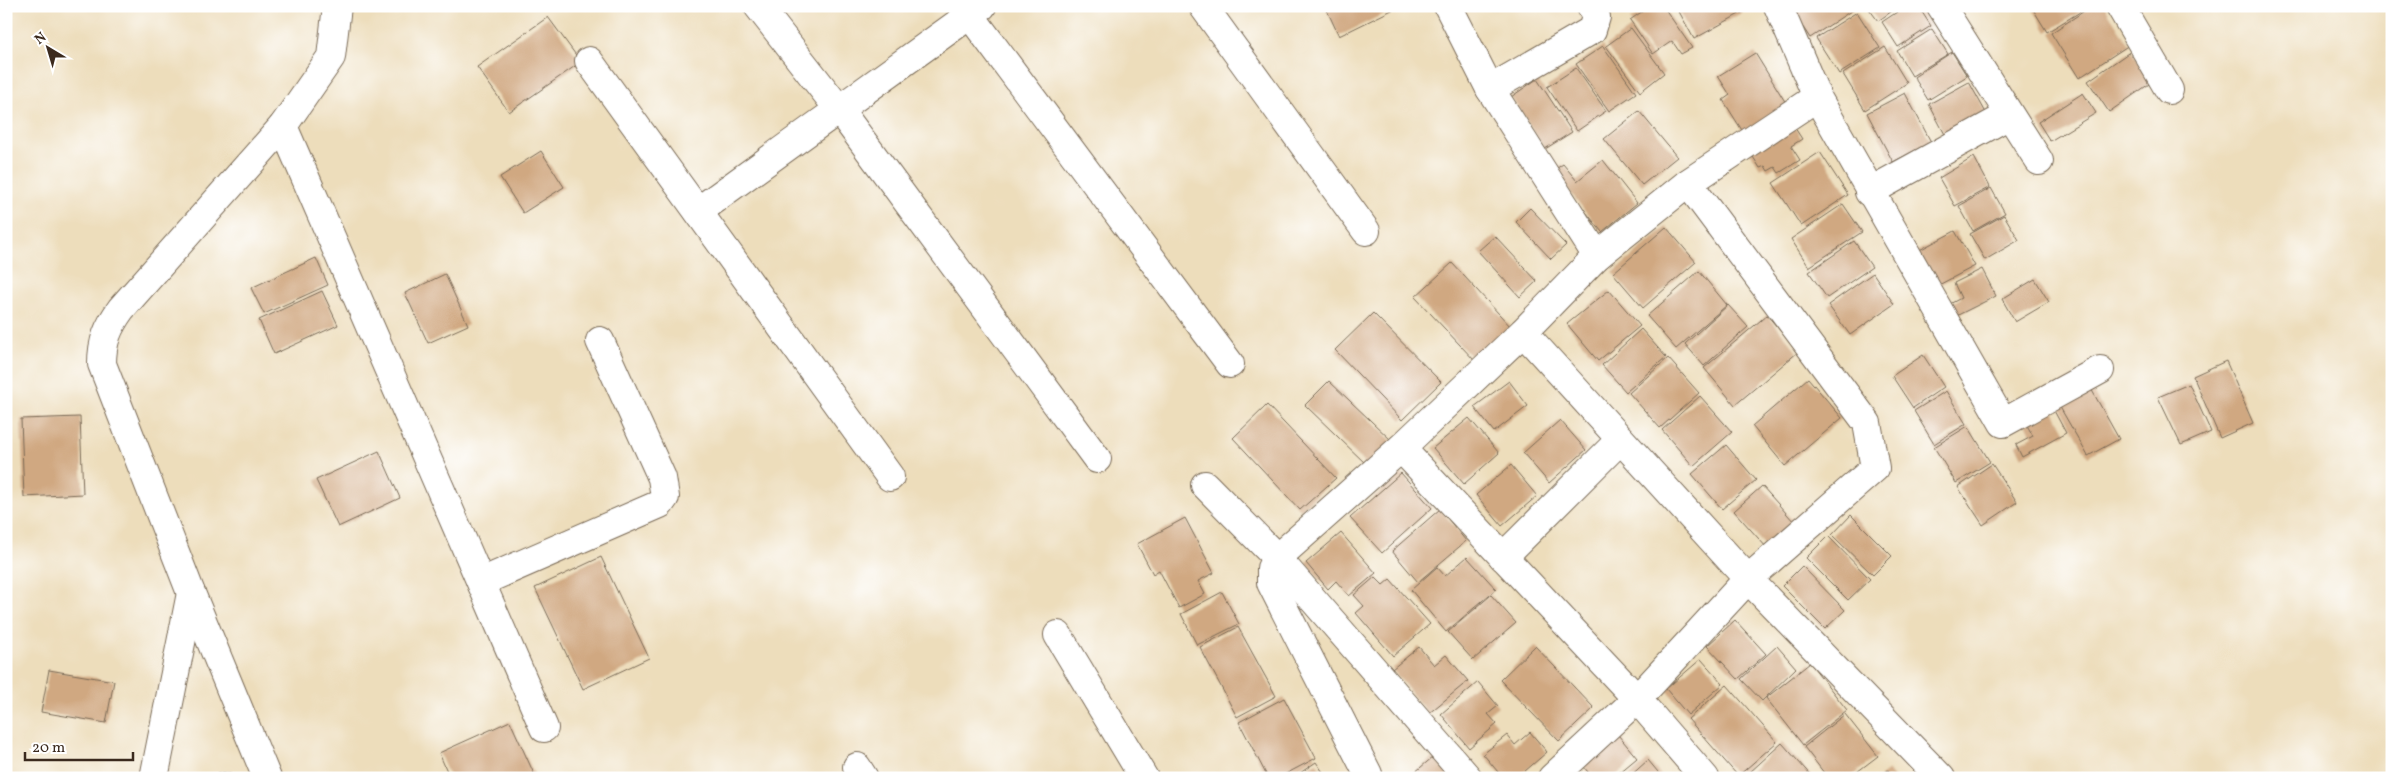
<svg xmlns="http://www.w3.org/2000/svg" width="2398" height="784" font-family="Vollkorn,serif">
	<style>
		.building { fill: #d0a881 }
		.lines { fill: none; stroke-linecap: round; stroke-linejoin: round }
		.minor-casing { stroke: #796955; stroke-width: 30 }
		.minor { stroke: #fff; stroke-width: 28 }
	</style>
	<rect width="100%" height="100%" fill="#fff"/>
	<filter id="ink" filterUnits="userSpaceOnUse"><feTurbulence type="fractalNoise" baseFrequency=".02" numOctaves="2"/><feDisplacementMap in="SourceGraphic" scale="10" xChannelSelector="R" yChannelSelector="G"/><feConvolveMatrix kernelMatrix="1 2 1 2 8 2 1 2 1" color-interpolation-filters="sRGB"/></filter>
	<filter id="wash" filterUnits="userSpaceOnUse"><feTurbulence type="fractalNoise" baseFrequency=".0096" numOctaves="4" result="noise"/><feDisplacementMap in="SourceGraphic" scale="20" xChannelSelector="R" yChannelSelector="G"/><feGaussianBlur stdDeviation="1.12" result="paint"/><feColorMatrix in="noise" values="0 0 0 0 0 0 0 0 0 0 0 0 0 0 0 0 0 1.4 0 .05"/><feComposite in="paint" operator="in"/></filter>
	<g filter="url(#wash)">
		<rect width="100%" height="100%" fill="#edddbb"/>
		<g id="blocks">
			<g class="building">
				<path d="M 1325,6 L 1400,6 L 1339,36 Z"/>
				<path d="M 1650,6 L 1663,6 L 1692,48 L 1681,54 L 1672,41 L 1653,54 L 1630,20 Z"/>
				<path d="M 1676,6 L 1740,6 L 1743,12 L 1694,39 Z"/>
				<path d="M 1789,6 L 1853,6 L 1854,9 L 1810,38 Z"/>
				<path d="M 1867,6 L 1899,6 L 1878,21 Z"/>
				<path d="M 1906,6 L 1918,6 L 1931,26 L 1898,47 L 1882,22 Z"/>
				<path d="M 2031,6 L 2090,6 L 2047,32 Z"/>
				<path d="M 2092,6 L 2104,6 L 2129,45 L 2079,78 L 2051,33 Z"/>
				<path d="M 1857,12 L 1880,48 L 1839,74 L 1816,38 Z"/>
				<path d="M 548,17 L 581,62 L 509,112 L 477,67 Z"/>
				<path d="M 1631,28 L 1664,73 L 1640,92 L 1606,46 Z"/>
				<path d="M 1932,29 L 1948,54 L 1912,76 L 1897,51 Z"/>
				<path d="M 1603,46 L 1636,93 L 1609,111 L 1576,64 Z"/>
				<path d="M 1885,47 L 1907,83 L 1865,110 L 1843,74 Z"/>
				<path d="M 2131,51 L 2152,82 L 2109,112 L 2088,81 Z"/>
				<path d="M 1952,52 L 1967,76 L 1928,100 L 1914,77 Z"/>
				<path d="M 1755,53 L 1789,108 L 1745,135 L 1723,100 L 1730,95 L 1718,76 Z"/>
				<path d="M 1576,68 L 1606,111 L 1577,131 L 1547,87 Z"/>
				<path d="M 1537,79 L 1572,132 L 1545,149 L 1511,97 Z"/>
				<path d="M 1969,82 L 1991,122 L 1950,144 L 1929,104 Z"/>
				<path d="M 1905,93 L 1931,142 L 1893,162 L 1867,113 Z"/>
				<path d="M 2083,93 L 2096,113 L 2050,141 L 2038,122 Z"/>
				<path d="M 1639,111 L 1677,157 L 1642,185 L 1604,139 Z"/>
				<path d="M 1793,125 L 1802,139 L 1791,146 L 1800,160 L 1779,173 L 1775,167 L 1768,171 L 1765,166 L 1760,168 L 1750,152 Z"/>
				<path d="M 541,151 L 564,187 L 523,213 L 500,177 Z"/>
				<path d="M 1820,152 L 1848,195 L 1801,226 L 1773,183 Z"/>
				<path d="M 1974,157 L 1990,187 L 1955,206 L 1939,178 Z"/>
				<path d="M 1603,160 L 1637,203 L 1602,232 L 1553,171 L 1563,164 L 1577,181 Z"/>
				<path d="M 1991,188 L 2005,213 L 1973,231 L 1959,206 Z"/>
				<path d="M 1843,204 L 1862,232 L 1809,267 L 1791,239 Z"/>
				<path d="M 1530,208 L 1566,245 L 1551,259 L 1516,222 Z"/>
				<path d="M 2004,215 L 2019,240 L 1985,260 L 1970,234 Z"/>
				<path d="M 1666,227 L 1696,262 L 1643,308 L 1613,273 Z"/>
				<path d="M 1955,231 L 1975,266 L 1933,288 L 1914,253 Z"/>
				<path d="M 1495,236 L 1537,281 L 1520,297 L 1478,251 Z"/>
				<path d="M 1854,241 L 1872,267 L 1827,298 L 1809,272 Z"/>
				<path d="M 316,258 L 328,285 L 264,314 L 251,288 Z"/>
				<path d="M 1452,263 L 1511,327 L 1475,361 L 1415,297 Z"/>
				<path d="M 1982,269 L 1996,296 L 1948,320 L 1942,308 L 1961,298 L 1954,283 Z"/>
				<path d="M 1699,271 L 1727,305 L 1676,349 L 1647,316 Z"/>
				<path d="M 1873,273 L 1894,304 L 1850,335 L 1828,305 Z"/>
				<path d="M 445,274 L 468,325 L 428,343 L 405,293 Z"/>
				<path d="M 2035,279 L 2049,302 L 2015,322 L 2002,299 Z"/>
				<path d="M 1609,290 L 1640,326 L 1598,361 L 1567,324 Z"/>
				<path d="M 322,291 L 338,325 L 274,354 L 259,320 Z"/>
				<path d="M 1728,305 L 1748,327 L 1704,366 L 1685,344 Z"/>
				<path d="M 1373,313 L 1441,382 L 1402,420 L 1335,350 Z"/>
				<path d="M 1767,315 L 1798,352 L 1735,405 L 1704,368 Z"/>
				<path d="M 1641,329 L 1666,357 L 1626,392 L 1602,365 Z"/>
				<path d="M 1923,355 L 1944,387 L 1913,408 L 1892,376 Z"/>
				<path d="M 1668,358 L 1699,393 L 1660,428 L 1629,393 Z"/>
				<path d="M 2226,361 L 2253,423 L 2220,438 L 2193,376 Z"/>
				<path d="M 1808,378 L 1842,418 L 1785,466 L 1752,426 Z"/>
				<path d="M 1329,381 L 1392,441 L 1368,466 L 1305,405 Z"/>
				<path d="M 1509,381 L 1528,406 L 1494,432 L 1474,407 Z"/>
				<path d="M 2189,384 L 2211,432 L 2181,445 L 2158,397 Z"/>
				<path d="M 2089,385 L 2119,439 L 2088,456 L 2057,402 Z"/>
				<path d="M 1946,391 L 1966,424 L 1934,444 L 1914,411 Z"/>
				<path d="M 1700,396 L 1732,432 L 1693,466 L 1662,430 Z"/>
				<path d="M 1267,405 L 1336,478 L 1300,510 L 1233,438 Z"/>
				<path d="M 2051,405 L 2066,433 L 2022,457 L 2016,445 L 2033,436 L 2024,420 Z"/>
				<path d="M 80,417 L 83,494 L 24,497 L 21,419 Z"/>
				<path d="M 1469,418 L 1499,453 L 1464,484 L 1433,448 Z"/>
				<path d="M 1560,420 L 1586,450 L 1549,483 L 1523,453 Z"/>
				<path d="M 1968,426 L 1990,462 L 1956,483 L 1934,447 Z"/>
				<path d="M 1726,445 L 1756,480 L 1722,509 L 1692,474 Z"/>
				<path d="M 379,451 L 400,498 L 338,527 L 316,480 Z"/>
				<path d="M 1992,464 L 2017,502 L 1983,525 L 1958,487 Z"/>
				<path d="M 1511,465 L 1537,496 L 1502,526 L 1476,495 Z"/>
				<path d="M 1401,473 L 1432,508 L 1382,553 L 1350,518 Z"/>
				<path d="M 1762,486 L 1795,523 L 1767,548 L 1734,511 Z"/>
				<path d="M 1440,509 L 1466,541 L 1418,582 L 1392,551 Z"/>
				<path d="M 1851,515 L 1892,556 L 1873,575 L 1832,535 Z"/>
				<path d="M 1185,518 L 1214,573 L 1198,581 L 1205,594 L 1179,608 L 1159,570 L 1153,574 L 1137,544 Z"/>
				<path d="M 1341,533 L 1376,573 L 1349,596 L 1336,581 L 1328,589 L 1306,563 Z"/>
				<path d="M 1828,536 L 1870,579 L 1848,600 L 1806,558 Z"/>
				<path d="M 601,557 L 649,658 L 583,689 L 535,588 Z"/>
				<path d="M 1467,557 L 1496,589 L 1446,632 L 1411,590 L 1437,567 L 1445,576 Z"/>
				<path d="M 1802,566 L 1845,610 L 1825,629 L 1782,586 Z"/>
				<path d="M 1375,577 L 1383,585 L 1390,579 L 1430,624 L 1393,656 L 1356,613 L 1364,606 L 1354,595 Z"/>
				<path d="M 1222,592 L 1239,624 L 1197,645 L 1181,614 Z"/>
				<path d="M 1491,595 L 1516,623 L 1473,660 L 1448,632 Z"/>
				<path d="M 1735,620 L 1766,654 L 1738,679 L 1707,646 Z"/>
				<path d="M 1238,627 L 1276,696 L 1237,717 L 1200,647 Z"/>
				<path d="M 1535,646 L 1594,708 L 1559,741 L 1500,680 Z"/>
				<path d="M 1777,646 L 1796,668 L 1762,701 L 1741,679 Z"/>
				<path d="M 1419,647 L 1434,665 L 1446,655 L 1468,681 L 1428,714 L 1392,669 Z"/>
				<path d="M 1701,659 L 1723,684 L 1688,715 L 1666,689 Z"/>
				<path d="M 1810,663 L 1847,710 L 1803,745 L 1766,698 Z"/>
				<path d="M 49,670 L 114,681 L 106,723 L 41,712 Z"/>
				<path d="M 1478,682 L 1498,706 L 1488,714 L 1497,724 L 1469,748 L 1441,714 Z"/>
				<path d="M 1727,685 L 1777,742 L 1738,776 L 1688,719 Z"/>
				<path d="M 1284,698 L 1316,758 L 1278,778 L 1268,778 L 1239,722 Z"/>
				<path d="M 1845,714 L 1878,756 L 1849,778 L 1828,778 L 1804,747 Z"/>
				<path d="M 510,721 L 535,776 L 450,778 L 439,753 Z"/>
				<path d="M 1614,730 L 1637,758 L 1613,778 L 1593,778 L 1578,760 Z"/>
				<path d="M 1530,732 L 1547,752 L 1517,778 L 1503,778 L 1483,754 L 1507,735 L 1515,745 Z"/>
				<path d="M 1782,743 L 1813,778 L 1754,778 L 1749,773 Z"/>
				<path d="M 1433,757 L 1451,778 L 1408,778 Z"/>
				<path d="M 1648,760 L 1663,778 L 1628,778 Z"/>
				<path d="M 1316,762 L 1327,778 L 1293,778 Z"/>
				<path d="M 1888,770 L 1894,778 L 1878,778 Z"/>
				<path d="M 230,773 L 231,778 L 188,778 L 188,776 Z"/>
			</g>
		</g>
	</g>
	<g filter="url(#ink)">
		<use href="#blocks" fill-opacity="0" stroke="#796955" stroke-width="1"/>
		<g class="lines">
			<defs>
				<g id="minor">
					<path d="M 758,6 L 838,108 L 1097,459"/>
					<path d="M 1203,6 L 1366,231"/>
					<path d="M 1448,6 L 1490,89 L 1597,256"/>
					<path d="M 1778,6 L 1817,97 L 2003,423 L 2100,370"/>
					<path d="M 1941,6 L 2039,161"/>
					<path d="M 2120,6 L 2169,90"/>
					<path d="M 970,15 L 1230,364"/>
					<path d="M 589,61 L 890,477"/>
					<path d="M 1490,89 L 1592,30 L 1596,17 L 1591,6"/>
					<path d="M 283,126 L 544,728"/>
					<path d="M 1869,192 L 2009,115"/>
					<path d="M 698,211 L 982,6"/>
					<path d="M 1523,332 L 1748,579 L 1941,778"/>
					<path d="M 1401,448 L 1637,699 L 1705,778"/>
					<path d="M 1205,485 L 1277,558 L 1468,778"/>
					<path d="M 1503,557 L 1620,440"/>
					<path d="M 481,582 L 660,504 L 665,497 L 662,478 L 600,341"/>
					<path d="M 1058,635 L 1144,778"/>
					<path d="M 857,767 L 864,778"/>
					<path d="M 1368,774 L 1271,583 L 1271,568 L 1277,558 L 1401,448 L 1523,332 L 1597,256 L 1688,183 L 1817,97"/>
					<path d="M 154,778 L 191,593"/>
					<path d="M 267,778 L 191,593 L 102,364 C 102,341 108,327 121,309 L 283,126 L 331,57 L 337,6"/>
					<path d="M 1552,778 L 1637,699 L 1748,579 L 1875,468 L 1867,423 L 1688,183"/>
				</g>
			</defs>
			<use href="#minor" class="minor-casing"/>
			<use href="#minor" class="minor"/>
		</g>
	</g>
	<rect width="2398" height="784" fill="none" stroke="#fff" stroke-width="25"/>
	<g transform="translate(48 48) rotate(322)" stroke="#ffffff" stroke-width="4" paint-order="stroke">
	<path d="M0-4L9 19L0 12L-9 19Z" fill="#3b2a1e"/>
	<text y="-8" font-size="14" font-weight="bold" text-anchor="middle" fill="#3b2a1e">N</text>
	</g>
	<path d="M25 752v8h108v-8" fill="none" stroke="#3b2a1e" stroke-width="2.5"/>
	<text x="32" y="752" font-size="15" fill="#3b2a1e" stroke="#ffffff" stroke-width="4" paint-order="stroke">20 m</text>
</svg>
